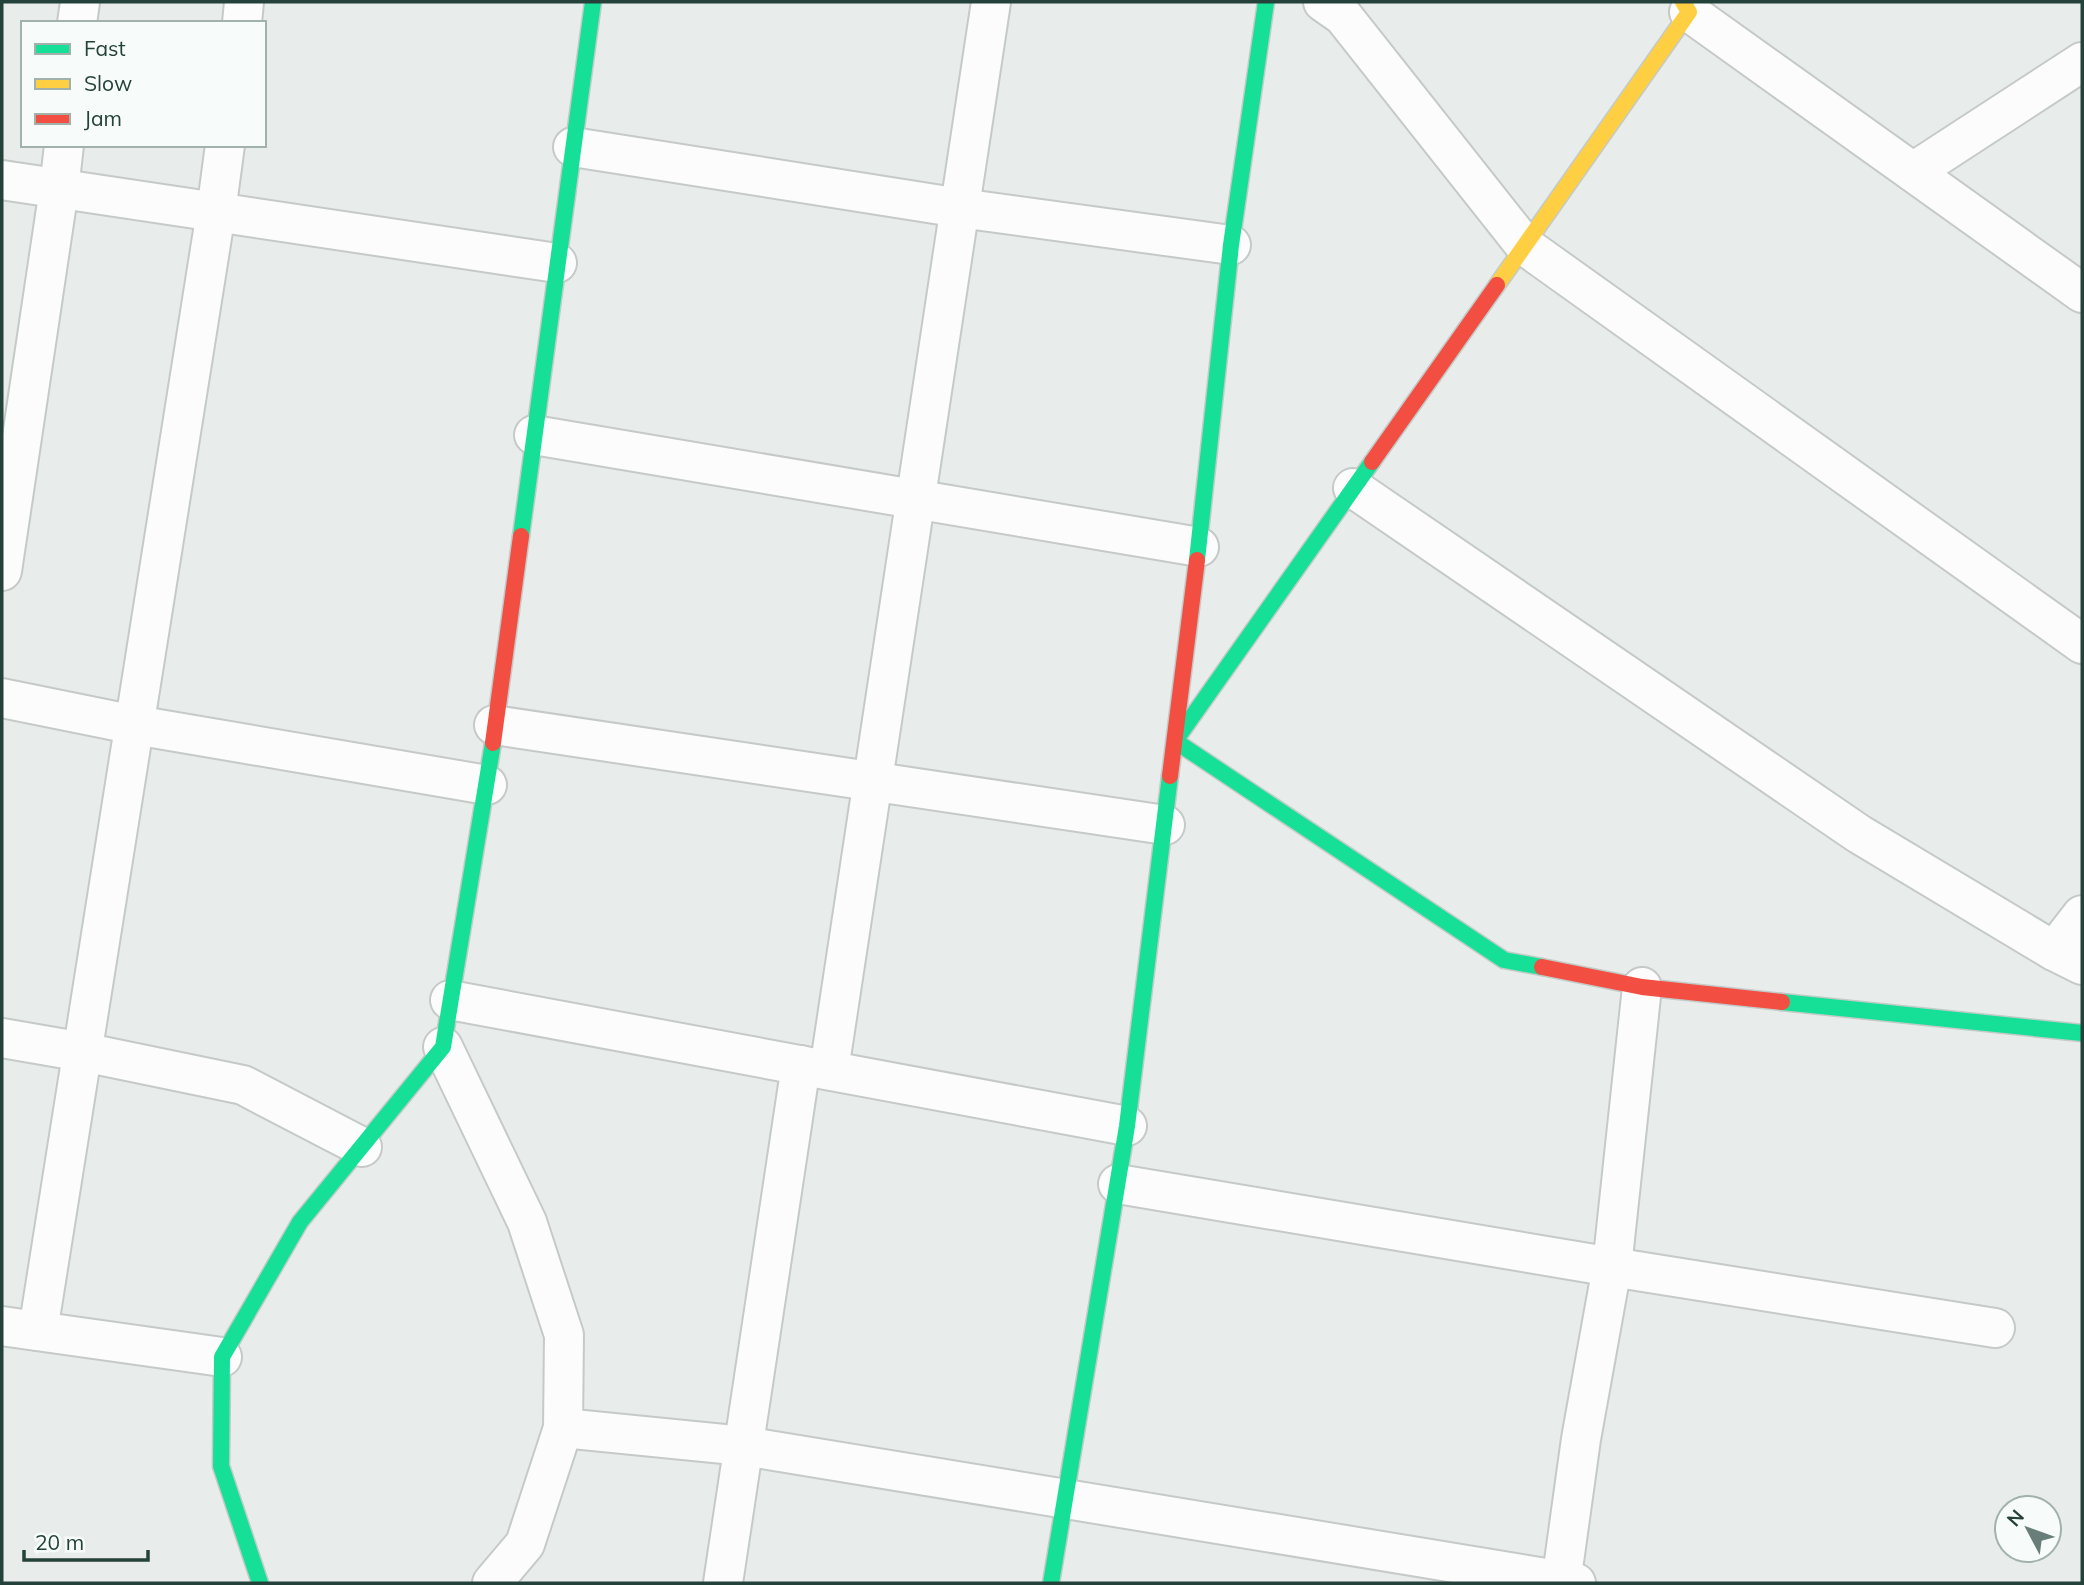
<svg xmlns="http://www.w3.org/2000/svg" width="2084" height="1585" font-family="Mulish,sans-serif">
	<style>
		.lines { fill: none; stroke-linecap: round; stroke-linejoin: round }
		.street-casing { stroke: #c5cac8; stroke-width: 42 }
		.fast-casing { stroke: #c3cbc8; stroke-width: 19 }
		.slow-casing { stroke: #c3cbc8; stroke-width: 19 }
		.jam-casing { stroke: #c3cbc8; stroke-width: 19 }
		.street { stroke: #fcfcfc; stroke-width: 38 }
		.fast { stroke: #16e098; stroke-width: 16 }
		.slow { stroke: #ffcf43; stroke-width: 16 }
		.jam { stroke: #f24e42; stroke-width: 16 }
	</style>
	<rect width="100%" height="100%" fill="#e8edeb"/>
	<g class="lines">
		<defs>
			<g id="street">
				<path d="M 1323,2 L 1343,16 L 1525,246 L 2082,644"/>
				<path d="M 1689,12 L 2082,293"/>
				<path d="M 77,23 L 80,2"/>
				<path d="M 242,23 L 244,2"/>
				<path d="M 573,147 L 960,208 L 1231,245"/>
				<path d="M 1913,172 L 2082,62"/>
				<path d="M 2,180 L 557,263"/>
				<path d="M 534,435 L 1199,547"/>
				<path d="M 1353,488 L 1859,834 L 2054,951 L 2082,965"/>
				<path d="M 2,571 L 59,189 L 64,145"/>
				<path d="M 2,698 L 135,725 L 487,785"/>
				<path d="M 494,725 L 1165,825"/>
				<path d="M 2054,951 L 2082,915"/>
				<path d="M 450,1000 L 1127,1126"/>
				<path d="M 2,1038 L 83,1052 L 243,1085 L 362,1147"/>
				<path d="M 443,1047 L 527,1222 L 564,1335 L 563,1428 L 525,1544 L 492,1583"/>
				<path d="M 829,1070 L 991,2"/>
				<path d="M 1118,1184 L 1612,1267 L 1995,1328"/>
				<path d="M 2,1326 L 222,1357"/>
				<path d="M 38,1331 L 216,212 L 225,145"/>
				<path d="M 563,1428 L 744,1446 L 1576,1583"/>
				<path d="M 723,1583 L 801,1065"/>
				<path d="M 1561,1583 L 1581,1439 L 1612,1267 L 1642,987"/>
			</g>
			<g id="fast">
				<path d="M 1372,462 L 1175,741 L 1504,960 L 1542,967"/>
				<path d="M 521,536 L 593,2"/>
				<path d="M 1197,560 L 1231,245 L 1266,2"/>
				<path d="M 1782,1002 L 2082,1033"/>
				<path d="M 260,1583 L 221,1466 L 222,1357 L 300,1222 L 443,1047 L 493,743"/>
				<path d="M 1051,1583 L 1127,1126 L 1170,776"/>
			</g>
			<path id="slow" d="M 1497,285 L 1689,12 L 1683,2"/>
			<g id="jam">
				<path d="M 1372,462 L 1497,285"/>
				<path d="M 493,743 L 521,536"/>
				<path d="M 1170,776 L 1197,560"/>
				<path d="M 1542,967 L 1642,987 L 1782,1002"/>
			</g>
		</defs>
		<use href="#street" class="street-casing"/>
		<use href="#fast" class="fast-casing"/>
		<use href="#slow" class="slow-casing"/>
		<use href="#jam" class="jam-casing"/>
		<use href="#street" class="street"/>
		<use href="#fast" class="fast"/>
		<use href="#slow" class="slow"/>
		<use href="#jam" class="jam"/>
	</g>
	<rect width="2084" height="1585" fill="none" stroke="#24423a" stroke-width="7"/>
	<rect x="21" y="21" width="245" height="126" fill="#f7fbf9" stroke="#a3b1ad" stroke-width="2"/>
	<rect x="35" y="44" width="35" height="10" fill="#16e098" stroke="#a3b1ad" stroke-width="2"/>
	<text x="84" y="56" font-size="21" fill="#24423a">Fast</text>
	<rect x="35" y="79" width="35" height="10" fill="#ffcf43" stroke="#a3b1ad" stroke-width="2"/>
	<text x="84" y="91" font-size="21" fill="#24423a">Slow</text>
	<rect x="35" y="114" width="35" height="10" fill="#f24e42" stroke="#a3b1ad" stroke-width="2"/>
	<text x="84" y="126" font-size="21" fill="#24423a">Jam</text>
	<g transform="translate(2028 1529) rotate(311)"><circle r="33" fill="#f7fbf9" stroke="#a3b1ad" stroke-width="2"/>
	<path d="M0-5L12 26L0 18L-12 26Z" fill="#697e78"/>
	<text y="-10" font-size="19" font-weight="bold" text-anchor="middle" fill="#24423a">N</text>
	</g>
	<path d="M24 1550v10h124v-10" fill="none" stroke="#24423a" stroke-width="3.5"/>
	<text x="35" y="1550" font-size="21" fill="#24423a" stroke="#f7fbf9" stroke-width="5" paint-order="stroke">20 m</text>
</svg>
